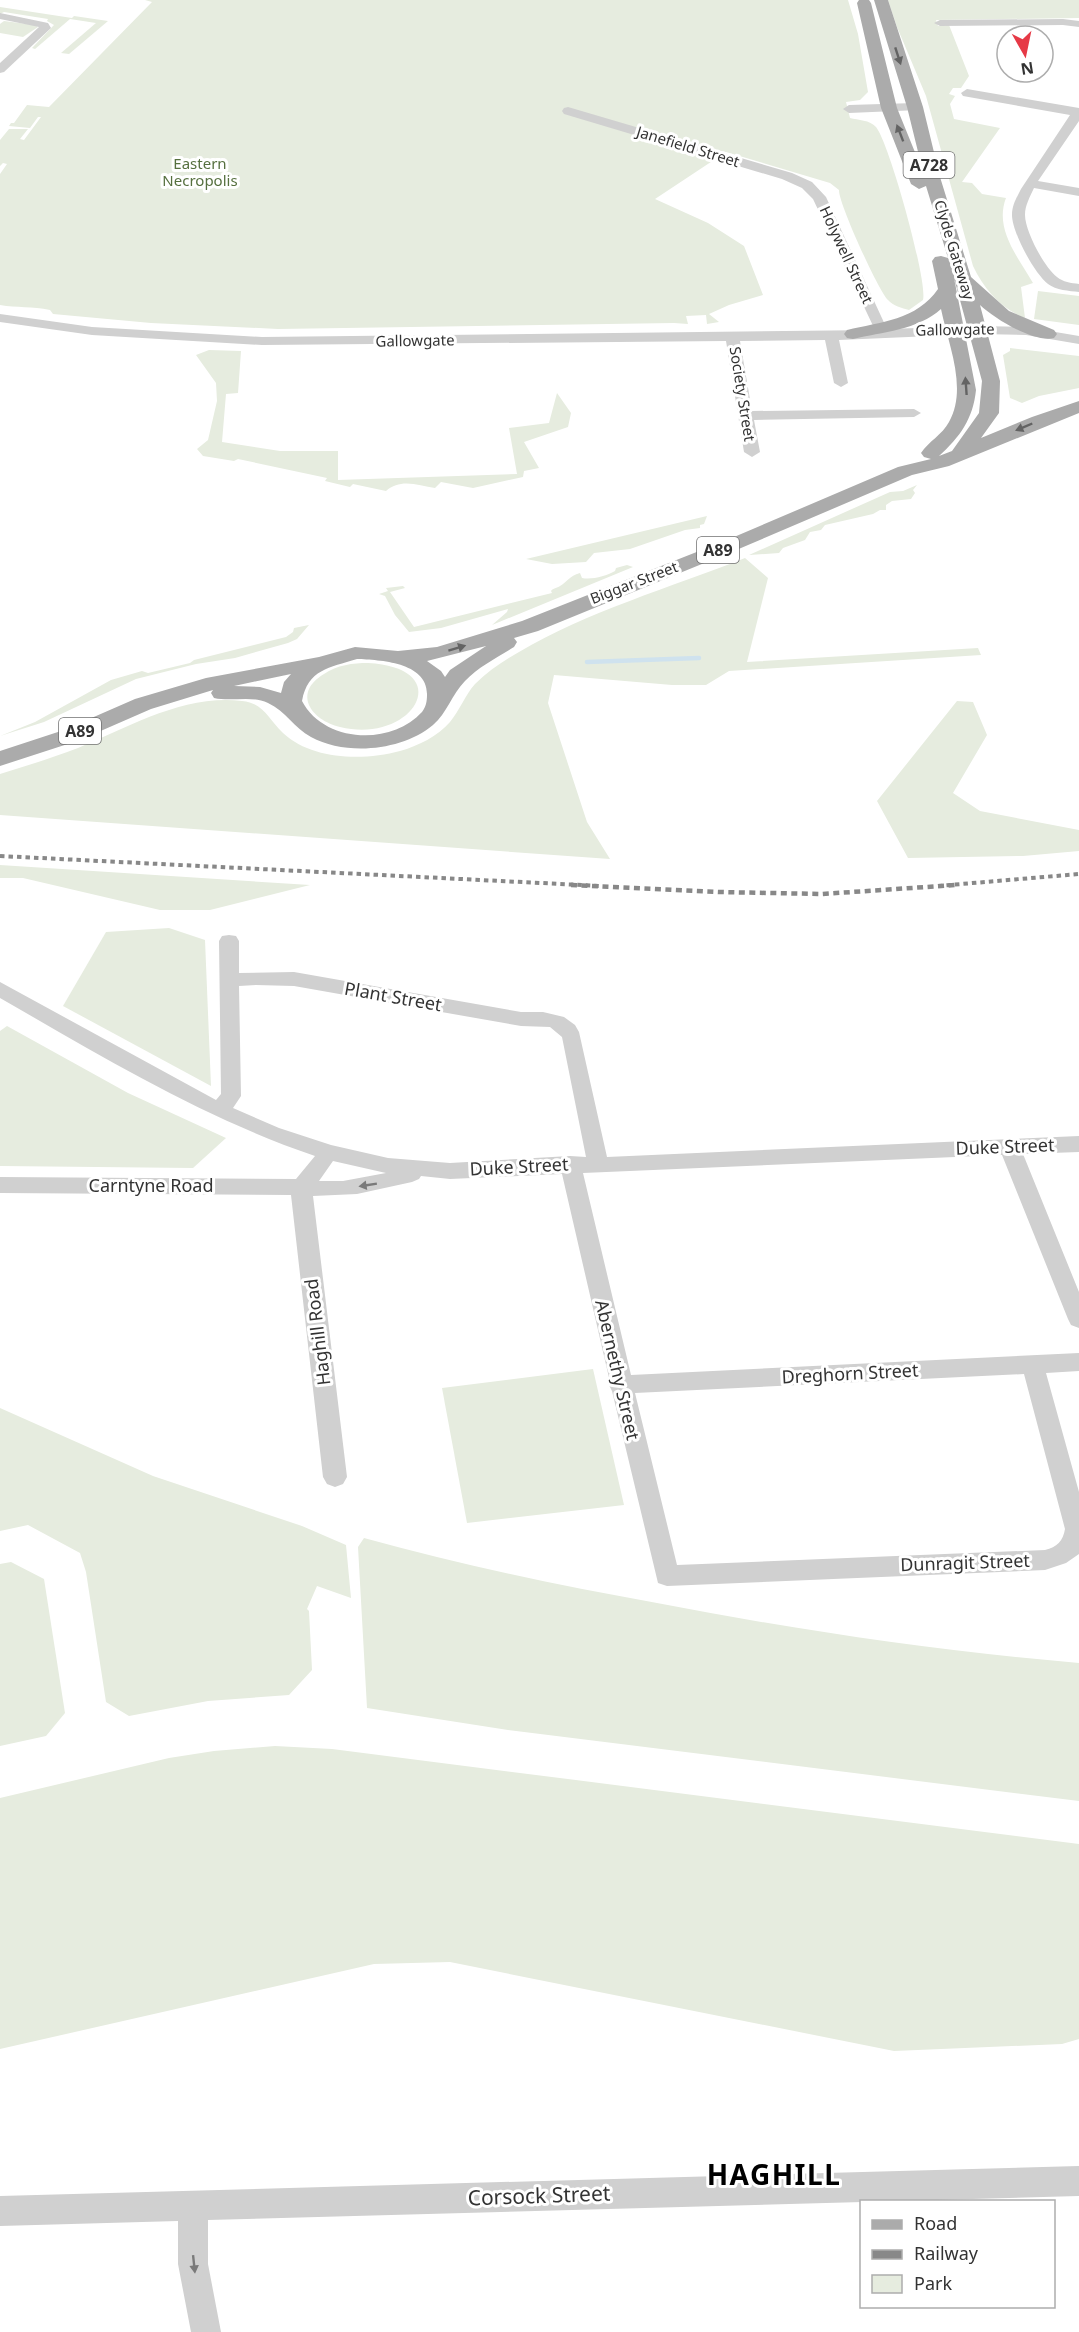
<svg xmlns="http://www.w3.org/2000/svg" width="1079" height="2332" font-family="'Noto Sans',sans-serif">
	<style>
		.green { fill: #e6ecdf }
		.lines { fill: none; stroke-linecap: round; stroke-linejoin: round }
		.stream { stroke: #cfe2ee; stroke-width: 4.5 }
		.minor { fill: #d0d0d0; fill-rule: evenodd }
		.major { fill: #ababab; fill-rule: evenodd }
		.rail-far1 { stroke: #888; stroke-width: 4; stroke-dasharray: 4.5 4; stroke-linecap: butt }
		.rail { stroke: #888; stroke-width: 4.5; stroke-dasharray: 6 4.5; stroke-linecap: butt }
		.oneway { fill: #636363 }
		.oneway2 { fill: #7a7a7a }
		.labels { text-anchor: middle; stroke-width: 6; stroke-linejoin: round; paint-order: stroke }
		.far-street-label { font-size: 15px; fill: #333; stroke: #fff }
		.far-park-label { font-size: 15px; fill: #56703f; stroke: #fff }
		.shield { fill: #fff; stroke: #707070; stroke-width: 1.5 }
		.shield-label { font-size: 16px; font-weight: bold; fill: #333 }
		.street-label { font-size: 18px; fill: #333; stroke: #fff }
		.near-street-label { font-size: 21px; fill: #333; stroke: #fff }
		.near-district-label { font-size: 28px; font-weight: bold; letter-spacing: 1.5px; fill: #000; stroke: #fff }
	</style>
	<rect width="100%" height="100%" fill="#fff"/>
	<g class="green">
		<path d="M 145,0 L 848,0 L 858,34 L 868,92 L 860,100 L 846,102 L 850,118 C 858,120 870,120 876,127 C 889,142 928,282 923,300 L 909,310 C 902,308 893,306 888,300 C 878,290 838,202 839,190 L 830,183 L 726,152 L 655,199 L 708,223 L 744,246 L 763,295 L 729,305 L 709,314 L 719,322 L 707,324 L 706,315 L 686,316 L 688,324 L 674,323 L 278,329 L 151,323 L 53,314 L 50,310 C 32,306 17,308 0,305 L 0,174 L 7,164 L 3,163 L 0,166 L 0,140 L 9,129 L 28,129 L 20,139 L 24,140 L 41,117 L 38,117 L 30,128 L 9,126 L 11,123 L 14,123 L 27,105 L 49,107 L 152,2 Z"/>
		<path d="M 888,0 L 1079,0 L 1079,18 L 936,20 L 938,26 L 949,25 L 969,76 L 961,88 L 953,88 L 949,94 L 955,96 L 950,104 L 954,119 L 1000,128 L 962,182 L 972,183 L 982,194 L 1006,198 C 994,229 1018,257 1033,283 L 1021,287 L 1025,318 C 1001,309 984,289 973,266 L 926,96 L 897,27 Z"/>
		<path d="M 0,7 L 72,18 L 74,16 L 108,21 L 69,54 L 61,53 L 96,23 L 70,19 L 35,49 L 32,48 L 54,25 L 47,21 L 48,19 L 4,12 L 0,14 Z"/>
		<path d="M 4,21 L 35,25 L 38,27 L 23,37 L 0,33 L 0,24 Z"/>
		<path d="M 1038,291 L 1079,296 L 1079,325 L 1034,319 Z"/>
		<path d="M 1010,348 L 1079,356 L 1079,388 L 1039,396 L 1022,403 L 1010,398 L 1003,355 L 1010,351 Z"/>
		<path d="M 209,350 L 241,351 L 238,393 L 226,394 L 222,442 L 280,451 L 338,451 L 338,480 L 517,474 L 509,428 L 549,423 L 557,393 L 571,413 L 568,427 L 524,442 L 539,468 L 524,471 L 523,477 L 473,488 L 441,482 L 435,488 C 418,485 400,478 386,491 L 353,484 L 350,487 L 325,481 L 327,478 L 238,459 L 234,461 L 203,456 L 197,449 L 208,440 L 217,401 L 216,383 L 196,355 Z"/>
		<path d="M 917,485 L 913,490 L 915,493 L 911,499 L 892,501 L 886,505 L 886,510 L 880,510 L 873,514 L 825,525 L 821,530 L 810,532 L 805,540 L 783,548 L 779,553 L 749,555 L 890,492 L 903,491 Z"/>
		<path d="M 707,516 L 704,524 L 700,525 L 700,528 L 685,530 L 630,549 L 594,553 L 586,562 L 552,564 L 526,559 Z"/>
		<path d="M 745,558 L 768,578 L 747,662 L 978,648 L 981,655 L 729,671 L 706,685 L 672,685 L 554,675 L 548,703 L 587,822 L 610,859 L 0,815 L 0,774 C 26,766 52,758 78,748 C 129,727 184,694 242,701 C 264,703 268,719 283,733 C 312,760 363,761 400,751 C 418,746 438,736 450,722 C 460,710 465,695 475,684 C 488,671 503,661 519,652 C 586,612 672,587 745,558 Z"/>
		<path d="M 627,565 L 633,567 L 492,625 L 507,612 L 508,609 L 441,628 L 409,632 L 395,615 L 385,596 L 379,594 L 388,591 L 386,588 L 403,586 L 405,588 L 390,592 L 414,627 L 552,593 L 551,591 C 553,588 557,588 560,586 C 567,582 569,576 580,573 L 582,578 C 592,580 606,576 615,571 L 616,568 Z"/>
		<path d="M 309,625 L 297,639 L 288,643 L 235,658 L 196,664 L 136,679 L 44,722 L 0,736 L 35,722 L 111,680 L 142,671 L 148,673 L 190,663 L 194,660 L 286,637 L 293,632 L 294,628 Z"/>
		<path d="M 368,663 C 459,668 413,745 340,727 C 311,720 292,693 324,674 C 337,665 353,663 368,663 Z"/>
		<path d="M 957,701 L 973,702 L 987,735 L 953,793 L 980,811 L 1079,830 L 1079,851 L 1023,856 L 908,858 L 877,801 Z"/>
		<path d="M 0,865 L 310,885 L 210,910 L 160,910 L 23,878 L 0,878 Z"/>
		<path d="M 169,928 L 205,940 L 211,1086 L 63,1006 L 106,932 Z"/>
		<path d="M 7,1026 L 128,1093 L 226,1138 L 193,1168 L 0,1166 L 0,1031 Z"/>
		<path d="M 593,1369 L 624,1505 L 467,1523 L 442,1388 Z"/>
		<path d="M 0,1408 L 153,1476 L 302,1526 L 346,1545 L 351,1598 L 317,1586 L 307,1609 L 309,1611 L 312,1670 L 289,1695 L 208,1701 L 129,1716 L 106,1702 L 86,1572 L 80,1553 L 28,1525 L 0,1531 Z"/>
		<path d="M 364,1538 C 461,1565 558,1585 657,1603 C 797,1630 937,1651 1079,1663 L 1079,1801 L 508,1730 L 367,1708 L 358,1547 Z"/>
		<path d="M 11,1562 L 44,1579 L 65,1713 L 46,1736 L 0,1746 L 0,1564 Z"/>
		<path d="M 275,1746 L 332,1749 L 1079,1844 L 1079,2039 L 1062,2044 L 894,2051 L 450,1962 L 374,1964 L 0,2049 L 0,1798 L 169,1758 L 214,1751 Z"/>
	</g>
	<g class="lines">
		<path class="stream" d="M 587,662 L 699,658"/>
		<g class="minor">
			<path d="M 0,13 L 48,23 L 51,28 L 4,72 L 0,73 L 0,63 L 39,27 L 0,19 Z"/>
			<path d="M 1063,19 L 1079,21 L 1079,27 L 1063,25 L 940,26 L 934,23 L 940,20 Z"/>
			<path d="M 1043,52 L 1048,53 L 1048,59 L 1043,60 Z"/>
			<path d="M 967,89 L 1079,108 L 1079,121 L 1038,181 L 1079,188 L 1079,196 L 1034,188 C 1030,197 1025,205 1025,215 C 1025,231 1044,267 1057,277 C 1063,282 1071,283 1079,284 L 1079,292 C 1069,291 1056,290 1048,284 C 1034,273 1012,232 1012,215 C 1012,205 1017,197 1021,189 L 1070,115 L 963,96 L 961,93 Z"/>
			<path d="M 915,103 L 919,104 L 921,107 L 919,110 L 849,113 L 843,109 L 849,105 Z"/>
			<path d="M 568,107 L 792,173 L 812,182 L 826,197 L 887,329 L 978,326 L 1026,327 L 1079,336 L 1079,344 L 1026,335 L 978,334 L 839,340 L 848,383 L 841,387 L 834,383 L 825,340 L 740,341 L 752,411 L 914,409 L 921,413 L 914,417 L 754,420 L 760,452 L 752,457 L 744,452 L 726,341 L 262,345 L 92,335 L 0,322 L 0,314 L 92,327 L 262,337 L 875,330 L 813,199 L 802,188 L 782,179 L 564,114 L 562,111 L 564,108 Z"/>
			<path d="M 229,935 L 236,936 L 239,941 L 239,973 L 294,972 L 521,1012 L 543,1012 L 564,1017 L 575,1025 L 579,1032 L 607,1157 L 1079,1136 L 1079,1152 L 1023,1154 L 1079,1292 L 1079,1328 L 1071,1325 L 1068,1319 L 1002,1155 L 583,1173 L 631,1375 L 1079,1353 L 1079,1371 L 1046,1373 L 1079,1492 L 1079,1554 L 1066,1563 L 1045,1570 L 667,1586 L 658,1583 L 612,1391 L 609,1385 L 610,1382 L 562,1174 L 450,1179 L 421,1176 L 419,1179 L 412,1182 L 357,1194 L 313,1196 L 347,1477 L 343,1484 L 335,1487 L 327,1484 L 323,1477 L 291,1195 L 0,1193 L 0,1177 L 296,1179 L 315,1156 C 201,1117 103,1057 0,998 L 0,982 L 216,1100 L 221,1094 L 219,941 L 222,936 ZM 256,985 L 294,986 L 521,1026 L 550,1027 L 562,1037 L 586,1157 L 570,1156 L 450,1163 L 388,1158 L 331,1145 L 279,1128 L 233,1108 L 241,1096 L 239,986 ZM 333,1161 L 386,1173 L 343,1181 L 319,1181 ZM 1024,1374 L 1065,1529 C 1063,1541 1057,1547 1045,1550 L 677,1565 L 635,1393 Z"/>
			<path d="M 1079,2166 L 1079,2196 L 208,2220 L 208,2264 L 221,2332 L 191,2332 L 178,2264 L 178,2221 L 0,2226 L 0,2196 Z"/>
		</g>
		<path class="major" d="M 859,0 L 869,0 L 871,3 L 897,108 L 923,172 L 907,107 L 874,0 L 888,0 L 923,107 L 940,177 L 971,277 L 1009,311 L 1054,330 L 1057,334 L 1054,338 C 1034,343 995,319 980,305 L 1000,381 L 999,413 L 981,438 L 1032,417 L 1079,401 L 1079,413 L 949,466 L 912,475 L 741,548 L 538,631 L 514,638 L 517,642 L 514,647 C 498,657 478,667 465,681 C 452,694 447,713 433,725 C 402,751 346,756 311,737 C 294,728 286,711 268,703 C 251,695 232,702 214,698 L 211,693 L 213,690 L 151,709 L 80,740 L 0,766 L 0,751 L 64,730 L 135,699 L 206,678 L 319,657 L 355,647 L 398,651 L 437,647 L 522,621 L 727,540 L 898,467 L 931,459 L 924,457 L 921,453 C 929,441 942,435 949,422 C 968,388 948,344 941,309 C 918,330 882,332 853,339 L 847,338 L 844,334 L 847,330 C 880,322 917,320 938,289 L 932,261 L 935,257 L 941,256 L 948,258 L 926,186 L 919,189 L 911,184 L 881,108 L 857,3 ZM 954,278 L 982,381 L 979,413 L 952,451 L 939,456 C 960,437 973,419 976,390 ZM 486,646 L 450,670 L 445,677 L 441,671 L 427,661 ZM 357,659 C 380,660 428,662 427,695 C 427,701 426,707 422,712 C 390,747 323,742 302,701 C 308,669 329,668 357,659 ZM 291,674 L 284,682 L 281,693 L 260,687 L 234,686 Z"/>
		<g class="rail-far1">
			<path d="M 0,856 L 601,886"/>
			<path d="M 938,886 L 1079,874"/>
		</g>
		<path class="rail" d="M 571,885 L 718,892 L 822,894 L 956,885"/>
	</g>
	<defs><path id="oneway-solid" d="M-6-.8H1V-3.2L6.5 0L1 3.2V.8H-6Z" transform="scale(1.5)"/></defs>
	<g class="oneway">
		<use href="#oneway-solid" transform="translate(898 56) rotate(72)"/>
		<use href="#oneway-solid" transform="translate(900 133) rotate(-111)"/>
		<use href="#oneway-solid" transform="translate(966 386) rotate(-94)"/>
		<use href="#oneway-solid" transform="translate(1024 427) rotate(157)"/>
		<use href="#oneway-solid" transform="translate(457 648) rotate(-17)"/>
	</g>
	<g class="oneway2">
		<use href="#oneway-solid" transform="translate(368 1185) rotate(171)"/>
		<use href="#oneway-solid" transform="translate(194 2264) rotate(84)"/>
	</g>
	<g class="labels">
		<g class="far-street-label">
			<text transform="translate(688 147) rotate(17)" y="5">Janefield Street</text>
			<text transform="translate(954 250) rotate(73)" y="5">Clyde Gateway</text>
			<text transform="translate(846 255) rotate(65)" y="5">Holywell Street</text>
			<text transform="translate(955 330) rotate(-1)" y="5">Gallowgate</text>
			<text transform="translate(415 341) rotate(-1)" y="5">Gallowgate</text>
			<text transform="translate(742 394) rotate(81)" y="5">Society Street</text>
			<text transform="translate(634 583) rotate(-21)" y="5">Biggar Street</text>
		</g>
		<g class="far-park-label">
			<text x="200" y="169">Eastern<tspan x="200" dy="17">Necropolis</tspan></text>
		</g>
		<g class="shield">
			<rect x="903.5" y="152" width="51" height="26" rx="4.5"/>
			<rect x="697" y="537" width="42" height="26" rx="4.5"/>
			<rect x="59" y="718" width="42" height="26" rx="4.5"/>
		</g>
		<g class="shield-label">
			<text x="929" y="171">A728</text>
			<text x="718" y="556">A89</text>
			<text x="80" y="737">A89</text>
		</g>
		<g class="street-label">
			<text transform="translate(393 997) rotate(10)" y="6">Plant Street</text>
			<text transform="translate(1005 1147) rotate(-2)" y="6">Duke Street</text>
			<text transform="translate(519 1167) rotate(-3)" y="6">Duke Street</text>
			<text x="151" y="1192">Carntyne Road</text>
			<text transform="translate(318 1332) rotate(-97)" y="6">Haghill Road</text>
			<text transform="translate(617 1370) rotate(77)" y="6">Abernethy Street</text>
			<text transform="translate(850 1374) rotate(-3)" y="6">Dreghorn Street</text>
			<text transform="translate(965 1563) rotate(-2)" y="6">Dunragit Street</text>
		</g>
		<g class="near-street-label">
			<text transform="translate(539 2196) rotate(-2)" y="7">Corsock Street</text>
		</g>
		<g class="near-district-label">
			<text x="774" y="2185">HAGHILL</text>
		</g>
	</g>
	<rect x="860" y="2200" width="195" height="108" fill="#ffffff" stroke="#adadad" stroke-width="1.5"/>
	<rect x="872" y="2220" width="30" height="9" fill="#ababab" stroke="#adadad" stroke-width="1.5"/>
	<text x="914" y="2230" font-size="18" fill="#333333">Road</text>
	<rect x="872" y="2250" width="30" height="9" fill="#888888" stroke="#adadad" stroke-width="1.5"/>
	<text x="914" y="2260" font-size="18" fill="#333333">Railway</text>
	<rect x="872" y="2275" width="30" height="18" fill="#e6ecdf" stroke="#adadad" stroke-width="1.5"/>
	<text x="914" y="2290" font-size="18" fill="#333333">Park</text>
	<g transform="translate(1025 54) rotate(171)"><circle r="28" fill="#ffffff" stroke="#adadad" stroke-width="1.5"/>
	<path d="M0-4.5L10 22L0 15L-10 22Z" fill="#e63946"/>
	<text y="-9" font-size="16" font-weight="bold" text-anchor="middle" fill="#333333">N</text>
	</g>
</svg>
